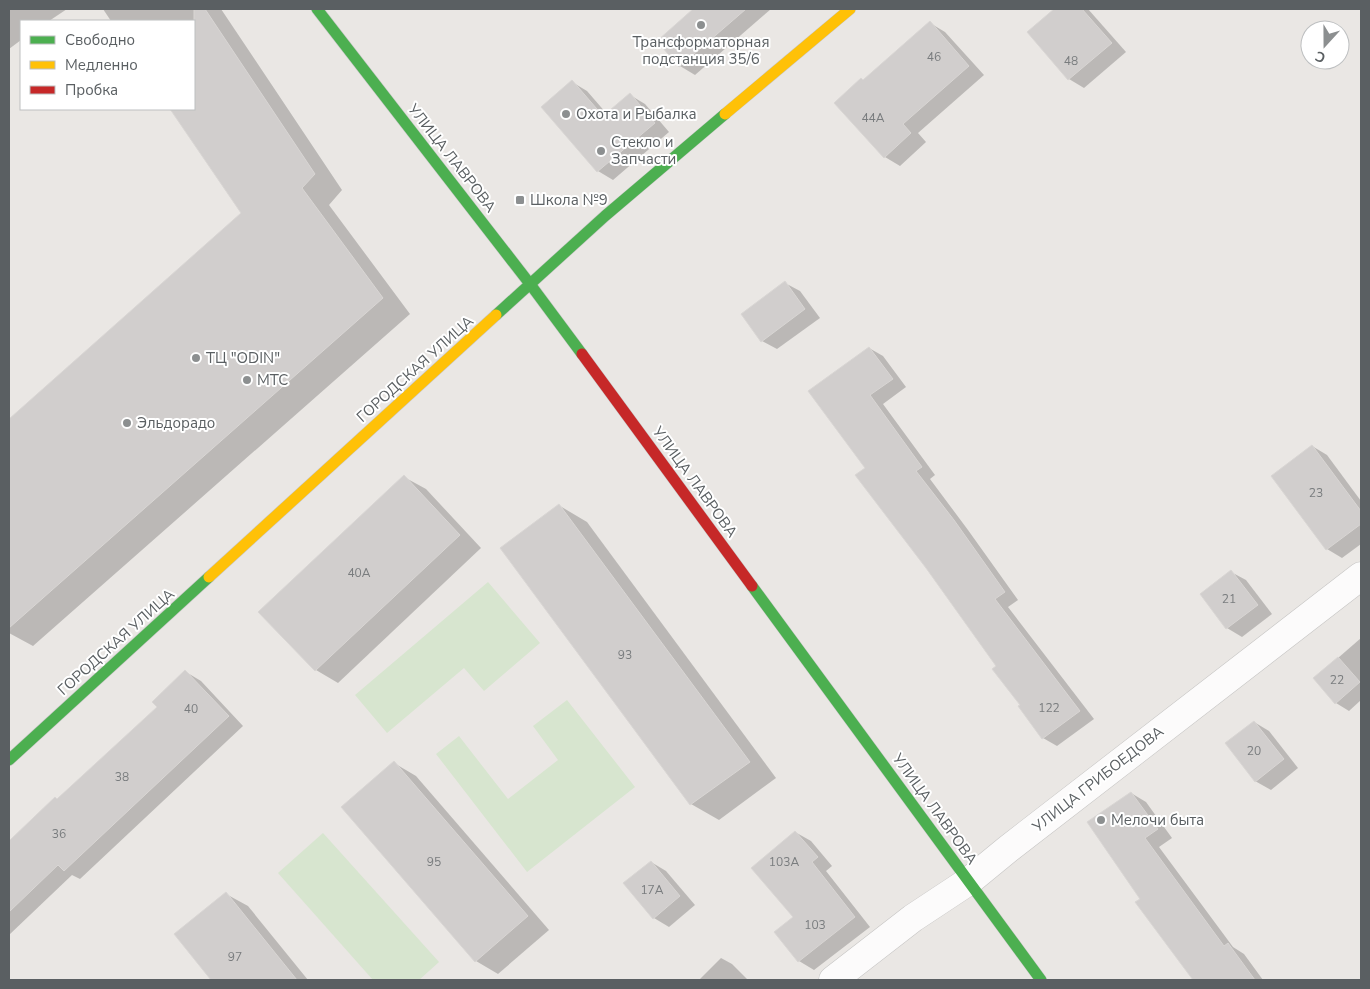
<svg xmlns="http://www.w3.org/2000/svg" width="1370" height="989" font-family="'Nunito Sans',sans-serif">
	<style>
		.green { fill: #d7e5cf }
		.shadow { fill: #0003 }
		.building { fill: #d1cecd; stroke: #d9d6d4 }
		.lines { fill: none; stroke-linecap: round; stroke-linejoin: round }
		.street-casing { stroke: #c6c5c4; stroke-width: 29 }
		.fast-casing { stroke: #c6c6c6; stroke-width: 12 }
		.slow-casing { stroke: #c6c6c6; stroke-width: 12 }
		.jam-casing { stroke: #c6c6c6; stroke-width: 12 }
		.street { stroke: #fcfbfb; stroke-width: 28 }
		.fast { stroke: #4caf50; stroke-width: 11 }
		.slow { stroke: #ffc107; stroke-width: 11 }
		.jam { stroke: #c62828; stroke-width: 11 }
		.poi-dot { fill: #8c8f90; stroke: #fff; stroke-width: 2 }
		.labels { text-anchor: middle; stroke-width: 4; stroke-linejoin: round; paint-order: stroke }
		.number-label { font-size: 12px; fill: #797c7e }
		.poi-label { font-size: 15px; fill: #5a5f62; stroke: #fff; text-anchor: start }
		.street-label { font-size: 15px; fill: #5a5f62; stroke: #fff }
	</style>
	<rect width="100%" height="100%" fill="#eae7e4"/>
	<g class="green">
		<path d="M 488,582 L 540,643 L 484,691 L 464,668 L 387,733 L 355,695 Z"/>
		<path d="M 567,700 L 635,787 L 527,872 L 436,754 L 459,736 L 508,799 L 558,760 L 533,726 Z"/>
		<path d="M 323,833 L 439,962 L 419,980 L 373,980 L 278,873 Z"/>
	</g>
	<g class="shadow">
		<path d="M 9,9 L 67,9 L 49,21 L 21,21 L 21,40 L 9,49 Z"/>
		<path d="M 103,9 L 221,9 L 342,190 L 329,205 L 410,314 L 33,646 L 9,633 L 9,420 L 243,214 L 171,109 L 194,109 L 194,21 L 111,21 Z"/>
		<path d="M 695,9 L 771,9 L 695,75 L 680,66 L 658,41 Z"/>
		<path d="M 1056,9 L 1088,9 L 1126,52 L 1084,88 L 1069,79 L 1029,32 Z"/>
		<path d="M 930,23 L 945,32 L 984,75 L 918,133 L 926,142 L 900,166 L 885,157 L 864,81 Z"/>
		<path d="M 572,82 L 587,91 L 607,114 L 630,95 L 645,104 L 669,132 L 613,180 L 598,171 L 542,107 Z"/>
		<path d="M 785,283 L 800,291 L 820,318 L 777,349 L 762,341 Z"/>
		<path d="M 869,348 L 883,356 L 906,387 L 883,404 L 935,475 L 930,479 L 968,530 L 1018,600 L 1008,607 L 1094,719 L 1057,746 L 1043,738 L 998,666 L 867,468 Z"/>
		<path d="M 1312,446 L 1327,455 L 1361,501 L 1361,544 L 1342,558 L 1327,549 Z"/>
		<path d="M 404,477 L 426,489 L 481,548 L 338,683 L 316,670 L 260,612 Z"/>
		<path d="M 560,506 L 587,522 L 776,778 L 719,820 L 691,804 L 502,548 Z"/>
		<path d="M 1231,572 L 1246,580 L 1272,614 L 1242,637 L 1227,628 Z"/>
		<path d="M 1361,638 L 1361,700 L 1349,711 L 1336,703 L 1315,678 Z"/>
		<path d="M 186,672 L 201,681 L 243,726 L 80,879 L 72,875 L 9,935 L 9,842 L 159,708 Z"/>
		<path d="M 1254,722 L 1269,731 L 1298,768 L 1271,790 L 1255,781 Z"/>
		<path d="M 394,763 L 416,776 L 549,930 L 498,974 L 476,961 Z"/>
		<path d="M 1131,793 L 1146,802 L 1172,838 L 1159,847 L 1233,947 L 1244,954 L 1263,980 L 1195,980 L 1137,903 L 1142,899 Z"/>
		<path d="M 795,832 L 811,841 L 832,866 L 826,871 L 870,927 L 814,970 L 799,961 L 795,918 Z"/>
		<path d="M 651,862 L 666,871 L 695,905 L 669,927 L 654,918 Z"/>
		<path d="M 226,894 L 248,906 L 308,980 L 213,980 L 175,934 Z"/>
		<path d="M 721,958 L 732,964 L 748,980 L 699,980 Z"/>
	</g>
	<g class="building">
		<path d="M 194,9 L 205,9 L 315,174 L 302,188 L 383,298 L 9,628 L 9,419 L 241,213 L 170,109 L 194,109 Z"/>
		<path d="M 693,9 L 746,9 L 679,67 L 657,41 Z"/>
		<path d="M 1054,9 L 1082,9 L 1112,43 L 1068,80 L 1027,32 Z"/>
		<path d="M 930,21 L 969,66 L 903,124 L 911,133 L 884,158 L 834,103 L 861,78 L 863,80 Z"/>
		<path d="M 572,80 L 603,116 L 630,93 L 655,123 L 597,172 L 541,107 Z"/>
		<path d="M 785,281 L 805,309 L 761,342 L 741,314 Z"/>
		<path d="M 869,347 L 893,379 L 870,395 L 922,467 L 916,471 L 954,520 L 1005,592 L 995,599 L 1080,711 L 1042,739 L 1018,706 L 1020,705 L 992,669 L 996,666 L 926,568 L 855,475 L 865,468 L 808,391 Z"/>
		<path d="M 1312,445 L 1361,511 L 1361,524 L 1326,550 L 1271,476 Z"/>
		<path d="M 404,475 L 460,535 L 315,671 L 258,612 Z"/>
		<path d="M 559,504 L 750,762 L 690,805 L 500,548 Z"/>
		<path d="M 1231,570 L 1258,605 L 1226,629 L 1200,594 Z"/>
		<path d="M 1338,657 L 1360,682 L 1335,704 L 1313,678 Z"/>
		<path d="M 185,670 L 229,716 L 64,871 L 58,865 L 9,912 L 9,841 L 55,797 L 57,799 L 157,707 L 152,702 Z"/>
		<path d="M 1254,721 L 1284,759 L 1255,782 L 1225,743 Z"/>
		<path d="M 394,761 L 528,916 L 475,962 L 341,807 Z"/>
		<path d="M 1131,792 L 1158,829 L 1145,838 L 1224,946 L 1228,943 L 1255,980 L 1193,980 L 1135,902 L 1140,899 L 1087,822 Z"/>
		<path d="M 795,831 L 818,857 L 812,862 L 855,917 L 798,962 L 774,932 L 793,917 L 751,868 Z"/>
		<path d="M 651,861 L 680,896 L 653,919 L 623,883 Z"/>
		<path d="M 226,892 L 297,980 L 211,980 L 174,934 Z"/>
	</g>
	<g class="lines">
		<defs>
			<path id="street" d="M 833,980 L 913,918 L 969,881 L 1008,849 L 1361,576"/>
			<g id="fast">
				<path d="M 317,9 L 530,284 L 582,354"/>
				<path d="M 496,315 L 605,216 L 725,114"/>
				<path d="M 752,586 L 1041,980"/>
				<path d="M 9,760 L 209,577"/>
			</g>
			<g id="slow">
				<path d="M 725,114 L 850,9"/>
				<path d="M 209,577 L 496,315"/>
			</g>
			<path id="jam" d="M 582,354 L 752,586"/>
		</defs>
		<use href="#street" class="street-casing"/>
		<use href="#fast" class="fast-casing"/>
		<use href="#slow" class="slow-casing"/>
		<use href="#jam" class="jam-casing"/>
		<use href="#street" class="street"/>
		<use href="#fast" class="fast"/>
		<use href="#slow" class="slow"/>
		<use href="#jam" class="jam"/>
	</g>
	<g class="poi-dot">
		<circle cx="701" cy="25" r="5"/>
		<circle cx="566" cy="114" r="5"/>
		<circle cx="601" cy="151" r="5"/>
		<rect x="515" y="195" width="10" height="10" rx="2.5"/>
		<circle cx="196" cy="358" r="5"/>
		<circle cx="247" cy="380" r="5"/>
		<circle cx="127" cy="423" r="5"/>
		<circle cx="1101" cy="820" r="5"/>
	</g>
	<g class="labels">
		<g class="number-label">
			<text x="934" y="61">46</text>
			<text x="1071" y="65">48</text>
			<text x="873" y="122">44А</text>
			<text x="1316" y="497">23</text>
			<text x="359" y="577">40А</text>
			<text x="1229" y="603">21</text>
			<text x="625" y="659">93</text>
			<text x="1337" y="684">22</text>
			<text x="1049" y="712">122</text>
			<text x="191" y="713">40</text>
			<text x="1254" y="755">20</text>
			<text x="122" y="781">38</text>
			<text x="59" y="838">36</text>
			<text x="434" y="866">95</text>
			<text x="784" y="866">103А</text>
			<text x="652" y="894">17А</text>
			<text x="815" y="929">103</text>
			<text x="235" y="961">97</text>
		</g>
		<g class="poi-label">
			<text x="701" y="47" text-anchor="middle">Трансформаторная<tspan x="701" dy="17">подстанция 35/6</tspan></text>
			<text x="576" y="119">Охота и Рыбалка</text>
			<text x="611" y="147">Стекло и<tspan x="611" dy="17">Запчасти</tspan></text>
			<text x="530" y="205">Школа №9</text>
			<text x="206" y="363">ТЦ "ODIN"</text>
			<text x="257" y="385">МТС</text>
			<text x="137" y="428">Эльдорадо</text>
			<text x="1111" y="825">Мелочи быта</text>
		</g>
		<g class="street-label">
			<text transform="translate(452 158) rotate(52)" y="5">УЛИЦА ЛАВРОВА</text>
			<text transform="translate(415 369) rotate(-42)" y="5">ГОРОДСКАЯ УЛИЦА</text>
			<text transform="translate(695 482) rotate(54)" y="5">УЛИЦА ЛАВРОВА</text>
			<text transform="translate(116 642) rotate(-42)" y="5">ГОРОДСКАЯ УЛИЦА</text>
			<text transform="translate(1098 779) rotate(-38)" y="5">УЛИЦА ГРИБОЕДОВА</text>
			<text transform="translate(935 809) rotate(54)" y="5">УЛИЦА ЛАВРОВА</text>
		</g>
	</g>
	<rect width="1370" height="989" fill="none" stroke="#5a5f62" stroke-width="20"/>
	<rect x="20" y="20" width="175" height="90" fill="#ffffff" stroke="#bdbfc0"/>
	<rect x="30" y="36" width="25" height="8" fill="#4caf50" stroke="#bdbfc0"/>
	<text x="65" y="45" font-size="15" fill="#5a5f62">Свободно</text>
	<rect x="30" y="61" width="25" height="8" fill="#ffc107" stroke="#bdbfc0"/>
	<text x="65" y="70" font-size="15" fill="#5a5f62">Медленно</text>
	<rect x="30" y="86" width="25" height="8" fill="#c62828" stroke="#bdbfc0"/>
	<text x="65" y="95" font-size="15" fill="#5a5f62">Пробка</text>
	<g transform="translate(1325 45) rotate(201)"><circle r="24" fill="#ffffff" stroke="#bdbfc0"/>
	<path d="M0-4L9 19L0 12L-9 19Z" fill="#8c8f90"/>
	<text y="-8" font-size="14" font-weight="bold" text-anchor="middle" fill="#5a5f62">С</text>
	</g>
</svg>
